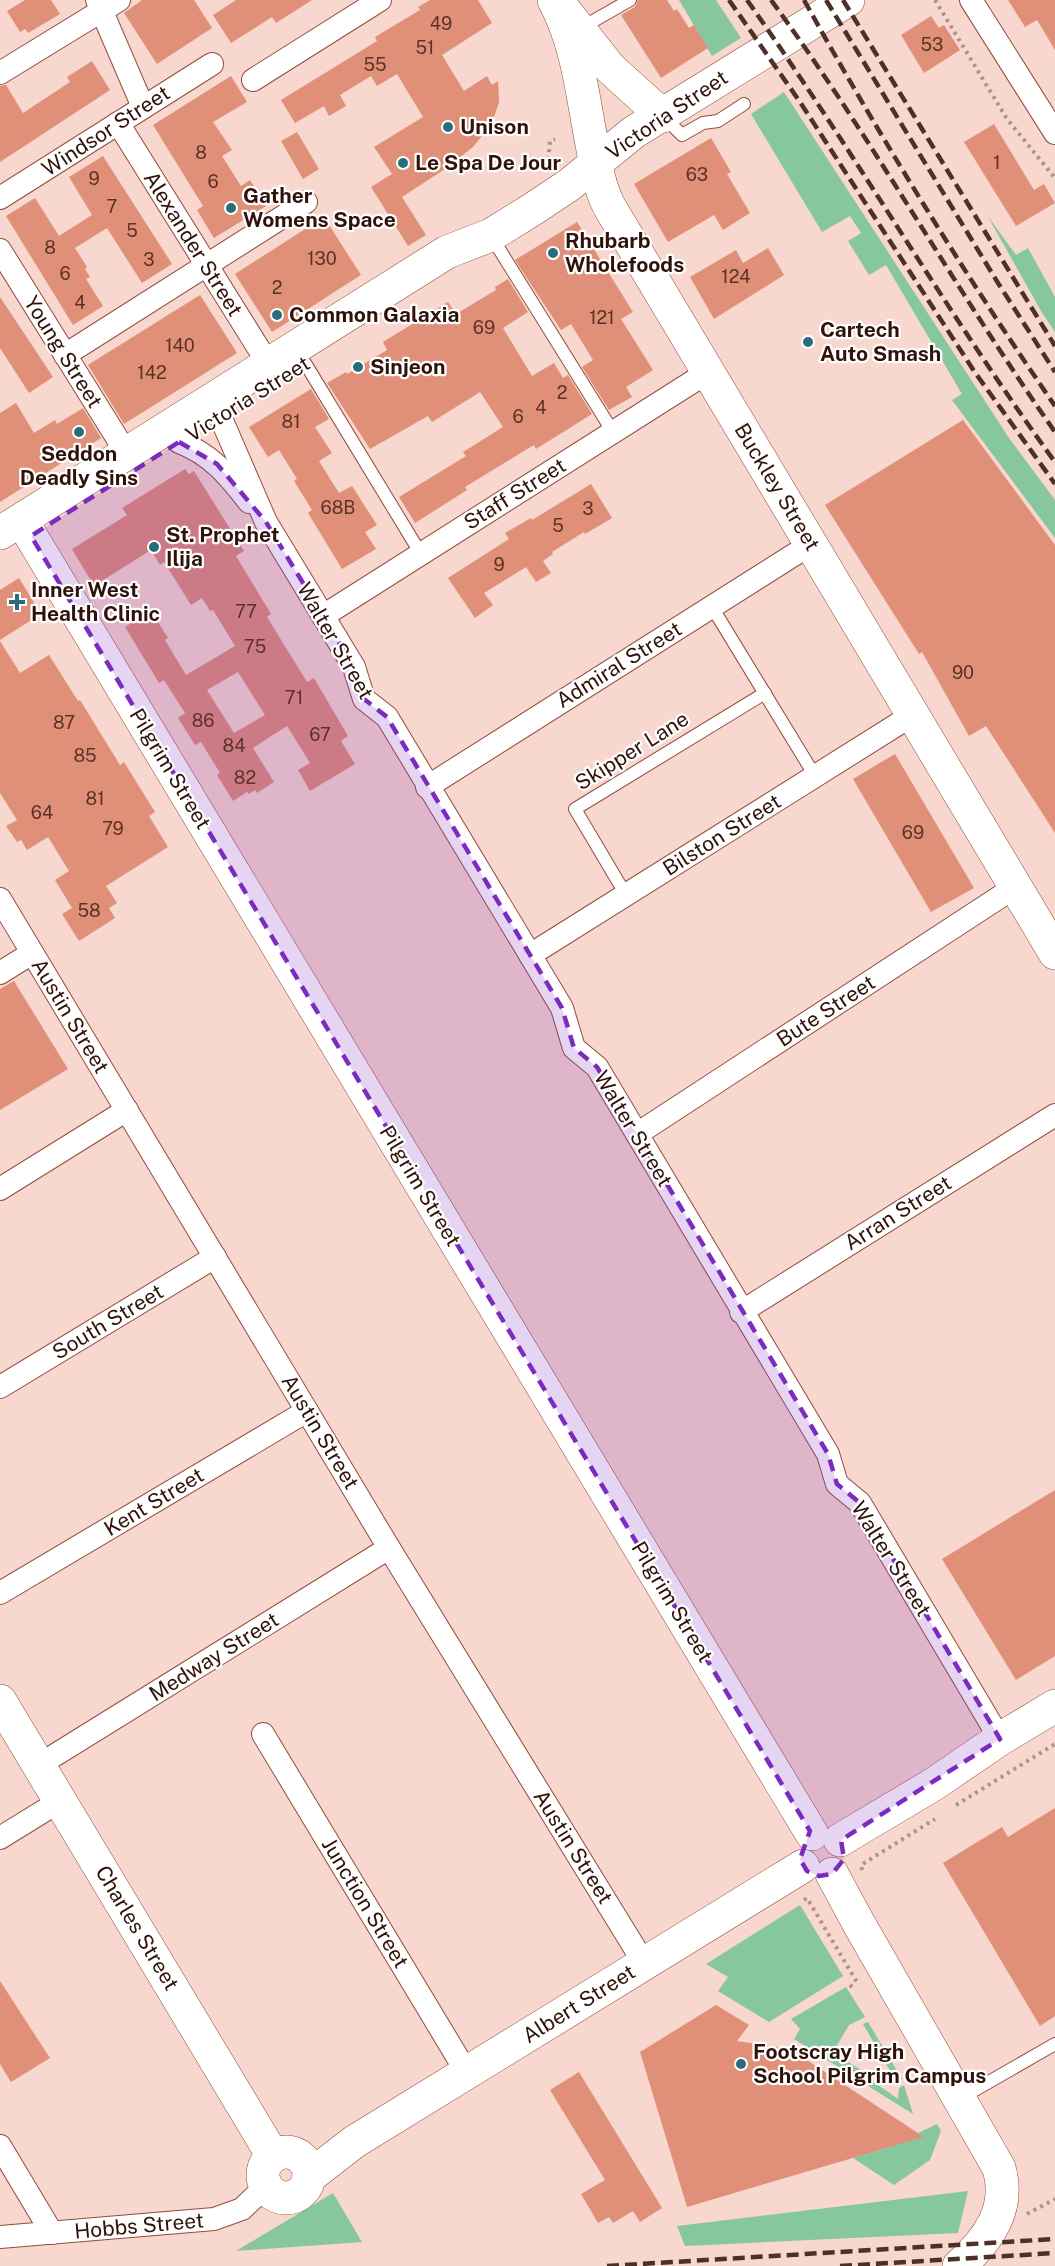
<svg xmlns="http://www.w3.org/2000/svg" width="1055" height="2266" font-family="'Public Sans',sans-serif">
	<style>
		.green { fill: #86c79d }
		.building { fill: #e08f79; fill-rule: evenodd }
		.lines { fill: none; stroke-linecap: round; stroke-linejoin: round }
		.lane-casing { stroke: #914c3a; stroke-width: 14 }
		.street-casing { stroke: #914c3a; stroke-width: 24 }
		.secondary-casing { stroke: #914c3a; stroke-width: 34 }
		.primary-casing { stroke: #914c3a; stroke-width: 34 }
		.path { stroke: #b09189; stroke-width: 4; stroke-dasharray: 3 4.5; stroke-linecap: butt }
		.lane { stroke: #fff; stroke-width: 12 }
		.street { stroke: #fff; stroke-width: 22 }
		.secondary { stroke: #fff; stroke-width: 33 }
		.primary { stroke: #fff; stroke-width: 33 }
		.rail { stroke: #4d3028; stroke-width: 4.5; stroke-dasharray: 12 6; stroke-linecap: butt }
		.marked { fill: #7b2cbf; fill-opacity: 0.2; stroke: #7b2cbf; stroke-width: 4.5; stroke-dasharray: 12 8; stroke-linejoin: round }
		.poi-dot { fill: #286d7c; stroke: #fff; stroke-width: 2 }
		.labels { text-anchor: middle; stroke-width: 4.5; stroke-linejoin: round; paint-order: stroke }
		.number-label { font-size: 18px; fill: #5b3226 }
		.street-label { font-size: 21px; fill: #2f130b; stroke: #fff }
		.poi-label { font-size: 21px; font-weight: bold; fill: #2f130b; stroke: #fff; text-anchor: start }
	</style>
	<rect width="100%" height="100%" fill="#f8d7ce"/>
	<g class="green">
		<path d="M 679,0 L 716,0 L 741,38 L 712,56 Z"/>
		<path d="M 784,92 L 1009,438 L 1055,500 L 1055,538 L 952,400 L 962,394 L 886,265 L 869,275 L 848,241 L 861,233 L 850,216 L 822,232 L 751,114 Z"/>
		<path d="M 987,215 L 1016,255 L 1028,248 L 1055,297 L 1055,332 L 1041,311 Z"/>
		<path d="M 800,1905 L 843,1976 L 769,2022 L 718,1991 L 728,1977 L 706,1964 Z"/>
		<path d="M 846,1987 L 865,2017 L 849,2025 L 833,2052 L 864,2072 L 859,2080 L 794,2039 L 800,2029 L 791,2019 Z"/>
		<path d="M 868,2022 L 902,2079 L 896,2081 L 863,2024 Z"/>
		<path d="M 871,2080 L 898,2099 L 899,2088 L 904,2085 L 913,2114 L 868,2086 Z"/>
		<path d="M 937,2124 L 941,2131 L 930,2160 L 894,2185 L 853,2158 L 923,2137 L 918,2133 Z"/>
		<path d="M 968,2191 L 958,2233 L 685,2246 L 677,2226 Z"/>
		<path d="M 333,2193 L 362,2242 L 236,2251 Z"/>
	</g>
	<g class="building">
		<path d="M 25,0 L 51,0 L 60,14 L 28,33 L 25,29 L 20,32 L 7,11 Z"/>
		<path d="M 142,0 L 194,0 L 212,28 L 157,64 L 124,13 Z"/>
		<path d="M 236,0 L 312,0 L 276,23 L 272,17 L 231,43 L 213,15 Z"/>
		<path d="M 430,0 L 478,0 L 492,23 L 442,55 L 464,91 L 487,76 L 492,85 L 498,81 L 499,102 L 492,123 L 473,147 L 445,169 L 402,197 L 426,235 L 408,246 L 371,187 L 392,174 L 374,147 L 423,117 L 397,74 L 377,86 L 371,76 L 340,95 L 346,106 L 329,116 L 324,106 L 295,123 L 281,100 L 377,41 L 375,37 L 420,10 L 418,7 Z"/>
		<path d="M 638,0 L 667,0 L 674,11 L 677,9 L 689,28 L 694,25 L 708,48 L 661,78 L 621,15 L 635,7 Z"/>
		<path d="M 1008,0 L 1055,0 L 1055,50 L 1037,20 L 1025,27 Z"/>
		<path d="M 931,16 L 939,28 L 944,25 L 960,50 L 924,73 L 901,35 Z"/>
		<path d="M 92,61 L 110,90 L 0,162 L 0,86 L 6,85 L 23,113 L 70,82 L 67,77 Z"/>
		<path d="M 231,76 L 247,102 L 213,122 L 232,150 L 222,156 L 241,186 L 250,180 L 266,206 L 214,238 L 197,210 L 203,206 L 153,125 Z"/>
		<path d="M 994,124 L 1034,190 L 1044,184 L 1055,203 L 1016,226 L 964,142 Z"/>
		<path d="M 297,132 L 319,169 L 303,179 L 281,141 Z"/>
		<path d="M 711,138 L 731,172 L 727,174 L 750,213 L 723,230 L 714,215 L 668,242 L 634,184 Z"/>
		<path d="M 103,156 L 172,264 L 142,283 L 107,228 L 75,248 L 87,267 L 85,269 L 90,277 L 86,279 L 103,306 L 73,325 L 6,216 L 35,198 L 59,236 L 92,215 L 69,177 Z"/>
		<path d="M 324,217 L 361,275 L 272,332 L 235,274 Z"/>
		<path d="M 577,222 L 633,312 L 621,319 L 653,370 L 626,387 L 632,397 L 609,410 L 582,367 L 593,360 L 571,324 L 561,330 L 515,260 Z"/>
		<path d="M 768,248 L 784,275 L 714,319 L 690,277 L 736,250 L 743,263 Z"/>
		<path d="M 508,279 L 528,312 L 503,328 L 532,376 L 554,363 L 563,378 L 568,375 L 592,414 L 536,449 L 534,445 L 519,454 L 465,487 L 467,490 L 415,523 L 399,497 L 466,456 L 463,452 L 503,427 L 480,392 L 432,422 L 428,416 L 370,449 L 327,383 L 346,372 L 347,374 L 387,350 L 383,342 L 448,302 L 456,314 L 496,290 L 495,287 Z"/>
		<path d="M 200,295 L 237,353 L 124,424 L 88,365 Z"/>
		<path d="M 0,297 L 53,377 L 29,393 L 0,348 Z"/>
		<path d="M 311,389 L 329,419 L 315,427 L 332,453 L 319,461 L 339,493 L 352,486 L 377,525 L 365,532 L 376,549 L 342,569 L 308,513 L 312,510 L 294,481 L 297,479 L 279,450 L 268,457 L 249,427 Z"/>
		<path d="M 16,403 L 34,433 L 55,420 L 57,424 L 83,408 L 101,438 L 0,502 L 0,413 Z"/>
		<path d="M 963,420 L 1055,545 L 1055,833 L 986,726 L 969,736 L 922,652 L 919,654 L 825,505 Z"/>
		<path d="M 185,469 L 189,474 L 194,471 L 244,551 L 236,556 L 271,614 L 267,617 L 307,682 L 314,678 L 348,736 L 341,741 L 355,764 L 310,791 L 298,770 L 310,763 L 287,726 L 253,748 L 274,782 L 257,793 L 255,790 L 249,794 L 247,792 L 233,801 L 217,775 L 220,773 L 201,742 L 195,745 L 178,718 L 185,713 L 164,680 L 159,683 L 125,627 L 151,611 L 168,638 L 165,640 L 186,675 L 235,646 L 213,610 L 210,611 L 202,598 L 191,605 L 164,562 L 160,565 L 151,550 L 94,586 L 72,549 L 127,515 L 122,508 ZM 238,672 L 265,715 L 234,733 L 207,690 Z"/>
		<path d="M 591,484 L 612,518 L 585,534 L 584,532 L 552,552 L 553,554 L 543,561 L 551,573 L 536,582 L 526,567 L 484,593 L 493,605 L 475,618 L 448,578 L 509,539 L 505,533 L 531,518 L 532,520 Z"/>
		<path d="M 19,578 L 41,614 L 0,640 L 0,590 Z"/>
		<path d="M 0,641 L 20,673 L 49,655 L 78,701 L 80,700 L 120,765 L 124,762 L 155,812 L 149,816 L 168,847 L 106,886 L 117,903 L 109,908 L 115,918 L 79,941 L 62,914 L 72,908 L 55,880 L 69,871 L 48,837 L 27,850 L 21,840 L 17,842 L 6,826 L 17,820 L 0,793 Z"/>
		<path d="M 895,754 L 974,888 L 931,912 L 853,779 Z"/>
		<path d="M 14,981 L 68,1069 L 0,1110 L 0,989 Z"/>
		<path d="M 1055,1490 L 1055,1656 L 1016,1680 L 942,1559 Z"/>
		<path d="M 1055,1808 L 1055,2016 L 1040,2026 L 943,1863 L 1002,1827 L 1008,1837 Z"/>
		<path d="M 0,1981 L 50,2058 L 11,2082 L 0,2064 Z"/>
		<path d="M 716,2005 L 749,2025 L 737,2041 L 790,2049 L 924,2137 L 687,2207 L 640,2052 Z"/>
		<path d="M 579,2072 L 662,2208 L 640,2222 L 633,2211 L 613,2223 L 609,2217 L 598,2223 L 581,2194 L 605,2180 L 550,2090 Z"/>
	</g>
	<g class="lines">
		<defs>
			<g id="lane">
				<path d="M 581,28 L 630,0"/>
				<path d="M 663,116 L 682,135 L 703,123 L 718,121 L 744,104"/>
				<path d="M 491,236 L 613,432"/>
				<path d="M 305,363 L 421,554"/>
				<path d="M 712,607 L 815,776"/>
				<path d="M 626,895 L 575,809 L 765,693"/>
				<path d="M 961,2098 L 1055,2044"/>
			</g>
			<g id="street">
				<path d="M 97,0 L 143,107"/>
				<path d="M 971,0 L 1055,133"/>
				<path d="M 0,73 L 119,0"/>
				<path d="M 253,80 L 380,0"/>
				<path d="M 118,123 L 269,365"/>
				<path d="M 0,198 L 212,64"/>
				<path d="M 0,250 L 127,454"/>
				<path d="M 65,355 L 306,202"/>
				<path d="M 220,416 L 266,522 L 354,667 L 364,699 L 387,717 L 562,1008 L 574,1048 L 597,1067 L 828,1454 L 837,1484 L 860,1503 L 1000,1739"/>
				<path d="M 179,442 C 211,454 229,476 249,502"/>
				<path d="M 323,616 L 708,372"/>
				<path d="M 427,787 L 811,544"/>
				<path d="M 0,899 L 389,1548 L 644,1963"/>
				<path d="M 530,955 L 914,714"/>
				<path d="M 0,973 L 32,953"/>
				<path d="M 637,1134 L 1015,887"/>
				<path d="M 0,1189 L 127,1110"/>
				<path d="M 741,1312 L 1055,1115"/>
				<path d="M 0,1387 L 215,1257"/>
				<path d="M 0,1593 L 307,1411"/>
				<path d="M 263,1734 L 467,2073"/>
				<path d="M 39,1765 L 389,1548"/>
				<path d="M 0,1838 L 60,1801"/>
				<path d="M 0,2146 L 52,2233"/>
				<path d="M 0,2237 L 214,2219 L 242,2209 L 266,2186"/>
			</g>
			<g id="secondary">
				<path d="M 561,6 L 610,68 L 663,116"/>
				<path d="M 0,533 L 447,252 L 491,235 L 533,209 L 569,185 L 634,132 L 848,0"/>
				<path d="M 31,536 L 812,1834"/>
				<path d="M 0,1701 L 273,2156"/>
				<path d="M 840,1840 L 934,1784 L 1000,1739 L 1055,1706"/>
				<path d="M 832,1874 L 859,1924 L 999,2168 C 1011,2209 988,2240 959,2266"/>
				<circle cx="286" cy="2175" r="23"/>
				<path d="M 309,2177 L 354,2142 L 803,1866"/>
			</g>
			<path id="primary" d="M 554,0 C 578,45 582,94 592,144 C 596,166 599,186 609,206 L 1055,953"/>
		</defs>
		<use href="#lane" class="lane-casing"/>
		<use href="#street" class="street-casing"/>
		<use href="#secondary" class="secondary-casing"/>
		<use href="#primary" class="primary-casing"/>
		<g class="path">
			<path d="M 935,0 L 1007,119 L 1055,178"/>
			<path d="M 549,167 L 548,163 L 550,141 L 555,139"/>
			<path d="M 956,1805 L 1055,1744"/>
			<path d="M 862,1870 L 861,1865 L 935,1819"/>
			<path d="M 804,1900 L 807,1898 L 858,1984"/>
			<path d="M 850,1985 L 852,1987"/>
			<path d="M 1027,2214 L 1055,2199"/>
		</g>
		<use href="#lane" class="lane"/>
		<use href="#street" class="street"/>
		<use href="#secondary" class="secondary"/>
		<use href="#primary" class="primary"/>
		<g class="rail">
			<path d="M 729,0 L 800,102 L 974,371 L 1055,484"/>
			<path d="M 747,0 C 854,151 946,312 1055,462"/>
			<path d="M 771,0 C 873,139 956,291 1055,432"/>
			<path d="M 804,0 C 881,139 965,275 1055,406"/>
			<path d="M 826,0 L 998,283 L 1055,372"/>
			<path d="M 843,0 L 1055,346"/>
			<path d="M 607,2266 L 1055,2239"/>
			<path d="M 840,2266 L 1055,2253"/>
		</g>
	</g>
	<path class="marked" d="M 179,442 L 217,464 L 266,522 L 354,667 L 364,699 L 387,717 L 562,1008 L 574,1048 L 597,1067 L 828,1454 L 837,1484 L 860,1503 L 1000,1739 L 841,1840 L 844,1859 L 832,1874 L 819,1876 L 807,1871 L 800,1859 L 810,1831 L 31,536 Z"/>
	<g class="poi-dot">
		<circle cx="448" cy="127" r="6"/>
		<circle cx="403" cy="163" r="6"/>
		<circle cx="231" cy="208" r="6"/>
		<circle cx="553" cy="253" r="6"/>
		<circle cx="277" cy="315" r="6"/>
		<circle cx="808" cy="342" r="6"/>
		<circle cx="358" cy="367" r="6"/>
		<circle cx="79" cy="432" r="6"/>
		<circle cx="154" cy="547" r="6"/>
		<path d="M14 593h6v6h6v6h-6v6h-6v-6h-6v-6h6z"/>
		<circle cx="741" cy="2064" r="6"/>
	</g>
	<g class="labels">
		<g class="number-label">
			<text x="441" y="30">49</text>
			<text x="932" y="51">53</text>
			<text x="425" y="54">51</text>
			<text x="375" y="71">55</text>
			<text x="201" y="159">8</text>
			<text x="997" y="169">1</text>
			<text x="697" y="181">63</text>
			<text x="94" y="185">9</text>
			<text x="213" y="188">6</text>
			<text x="112" y="213">7</text>
			<text x="132" y="237">5</text>
			<text x="50" y="254">8</text>
			<text x="322" y="265">130</text>
			<text x="149" y="266">3</text>
			<text x="65" y="280">6</text>
			<text x="736" y="283">124</text>
			<text x="277" y="294">2</text>
			<text x="80" y="309">4</text>
			<text x="602" y="324">121</text>
			<text x="484" y="334">69</text>
			<text x="180" y="352">140</text>
			<text x="152" y="379">142</text>
			<text x="562" y="399">2</text>
			<text x="541" y="414">4</text>
			<text x="518" y="423">6</text>
			<text x="291" y="428">81</text>
			<text x="338" y="514">68B</text>
			<text x="588" y="515">3</text>
			<text x="558" y="532">5</text>
			<text x="499" y="571">9</text>
			<text x="246" y="618">77</text>
			<text x="255" y="653">75</text>
			<text x="963" y="679">90</text>
			<text x="294" y="704">71</text>
			<text x="203" y="727">86</text>
			<text x="64" y="729">87</text>
			<text x="320" y="741">67</text>
			<text x="234" y="752">84</text>
			<text x="85" y="762">85</text>
			<text x="245" y="784">82</text>
			<text x="95" y="805">81</text>
			<text x="42" y="819">64</text>
			<text x="113" y="835">79</text>
			<text x="913" y="839">69</text>
			<text x="89" y="917">58</text>
		</g>
		<g class="street-label">
			<text transform="translate(667 115) rotate(-34)" y="7">Victoria Street</text>
			<text transform="translate(106 131) rotate(-33)" y="7">Windsor Street</text>
			<text transform="translate(193 244) rotate(58)" y="7">Alexander Street</text>
			<text transform="translate(63 352) rotate(58)" y="7">Young Street</text>
			<text transform="translate(248 399) rotate(-32)" y="7">Victoria Street</text>
			<text transform="translate(777 487) rotate(59)" y="7">Buckley Street</text>
			<text transform="translate(515 494) rotate(-32)" y="7">Staff Street</text>
			<text transform="translate(335 641) rotate(60)" y="7">Walter Street</text>
			<text transform="translate(619 665) rotate(-32)" y="7">Admiral Street</text>
			<text transform="translate(632 751) rotate(-32)" y="7">Skipper Lane</text>
			<text transform="translate(170 769) rotate(59)" y="7">Pilgrim Street</text>
			<text transform="translate(722 835) rotate(-32)" y="7">Bilston Street</text>
			<text transform="translate(826 1011) rotate(-33)" y="7">Bute Street</text>
			<text transform="translate(70 1016) rotate(59)" y="7">Austin Street</text>
			<text transform="translate(633 1129) rotate(59)" y="7">Walter Street</text>
			<text transform="translate(420 1186) rotate(59)" y="7">Pilgrim Street</text>
			<text transform="translate(898 1213) rotate(-32)" y="7">Arran Street</text>
			<text transform="translate(108 1322) rotate(-31)" y="7">South Street</text>
			<text transform="translate(320 1432) rotate(59)" y="7">Austin Street</text>
			<text transform="translate(154 1502) rotate(-31)" y="7">Kent Street</text>
			<text transform="translate(891 1559) rotate(58)" y="7">Walter Street</text>
			<text transform="translate(672 1602) rotate(59)" y="7">Pilgrim Street</text>
			<text transform="translate(214 1657) rotate(-32)" y="7">Medway Street</text>
			<text transform="translate(573 1847) rotate(58)" y="7">Austin Street</text>
			<text transform="translate(365 1903) rotate(59)" y="7">Junction Street</text>
			<text transform="translate(137 1928) rotate(59)" y="7">Charles Street</text>
			<text transform="translate(579 2004) rotate(-32)" y="7">Albert Street</text>
			<text transform="translate(139 2226) rotate(-5)" y="7">Hobbs Street</text>
		</g>
		<g class="poi-label">
			<text x="460" y="134">Unison</text>
			<text x="415" y="170">Le Spa De Jour</text>
			<text x="243" y="203">Gather<tspan x="243" dy="24">Womens Space</tspan></text>
			<text x="565" y="248">Rhubarb<tspan x="565" dy="24">Wholefoods</tspan></text>
			<text x="289" y="322">Common Galaxia</text>
			<text x="820" y="337">Cartech<tspan x="820" dy="24">Auto Smash</tspan></text>
			<text x="370" y="374">Sinjeon</text>
			<text x="79" y="461" text-anchor="middle">Seddon<tspan x="79" dy="24">Deadly Sins</tspan></text>
			<text x="166" y="542">St. Prophet<tspan x="166" dy="24">Ilija</tspan></text>
			<text x="31" y="597">Inner West<tspan x="31" dy="24">Health Clinic</tspan></text>
			<text x="753" y="2059">Footscray High<tspan x="753" dy="24">School Pilgrim Campus</tspan></text>
		</g>
	</g>
</svg>
